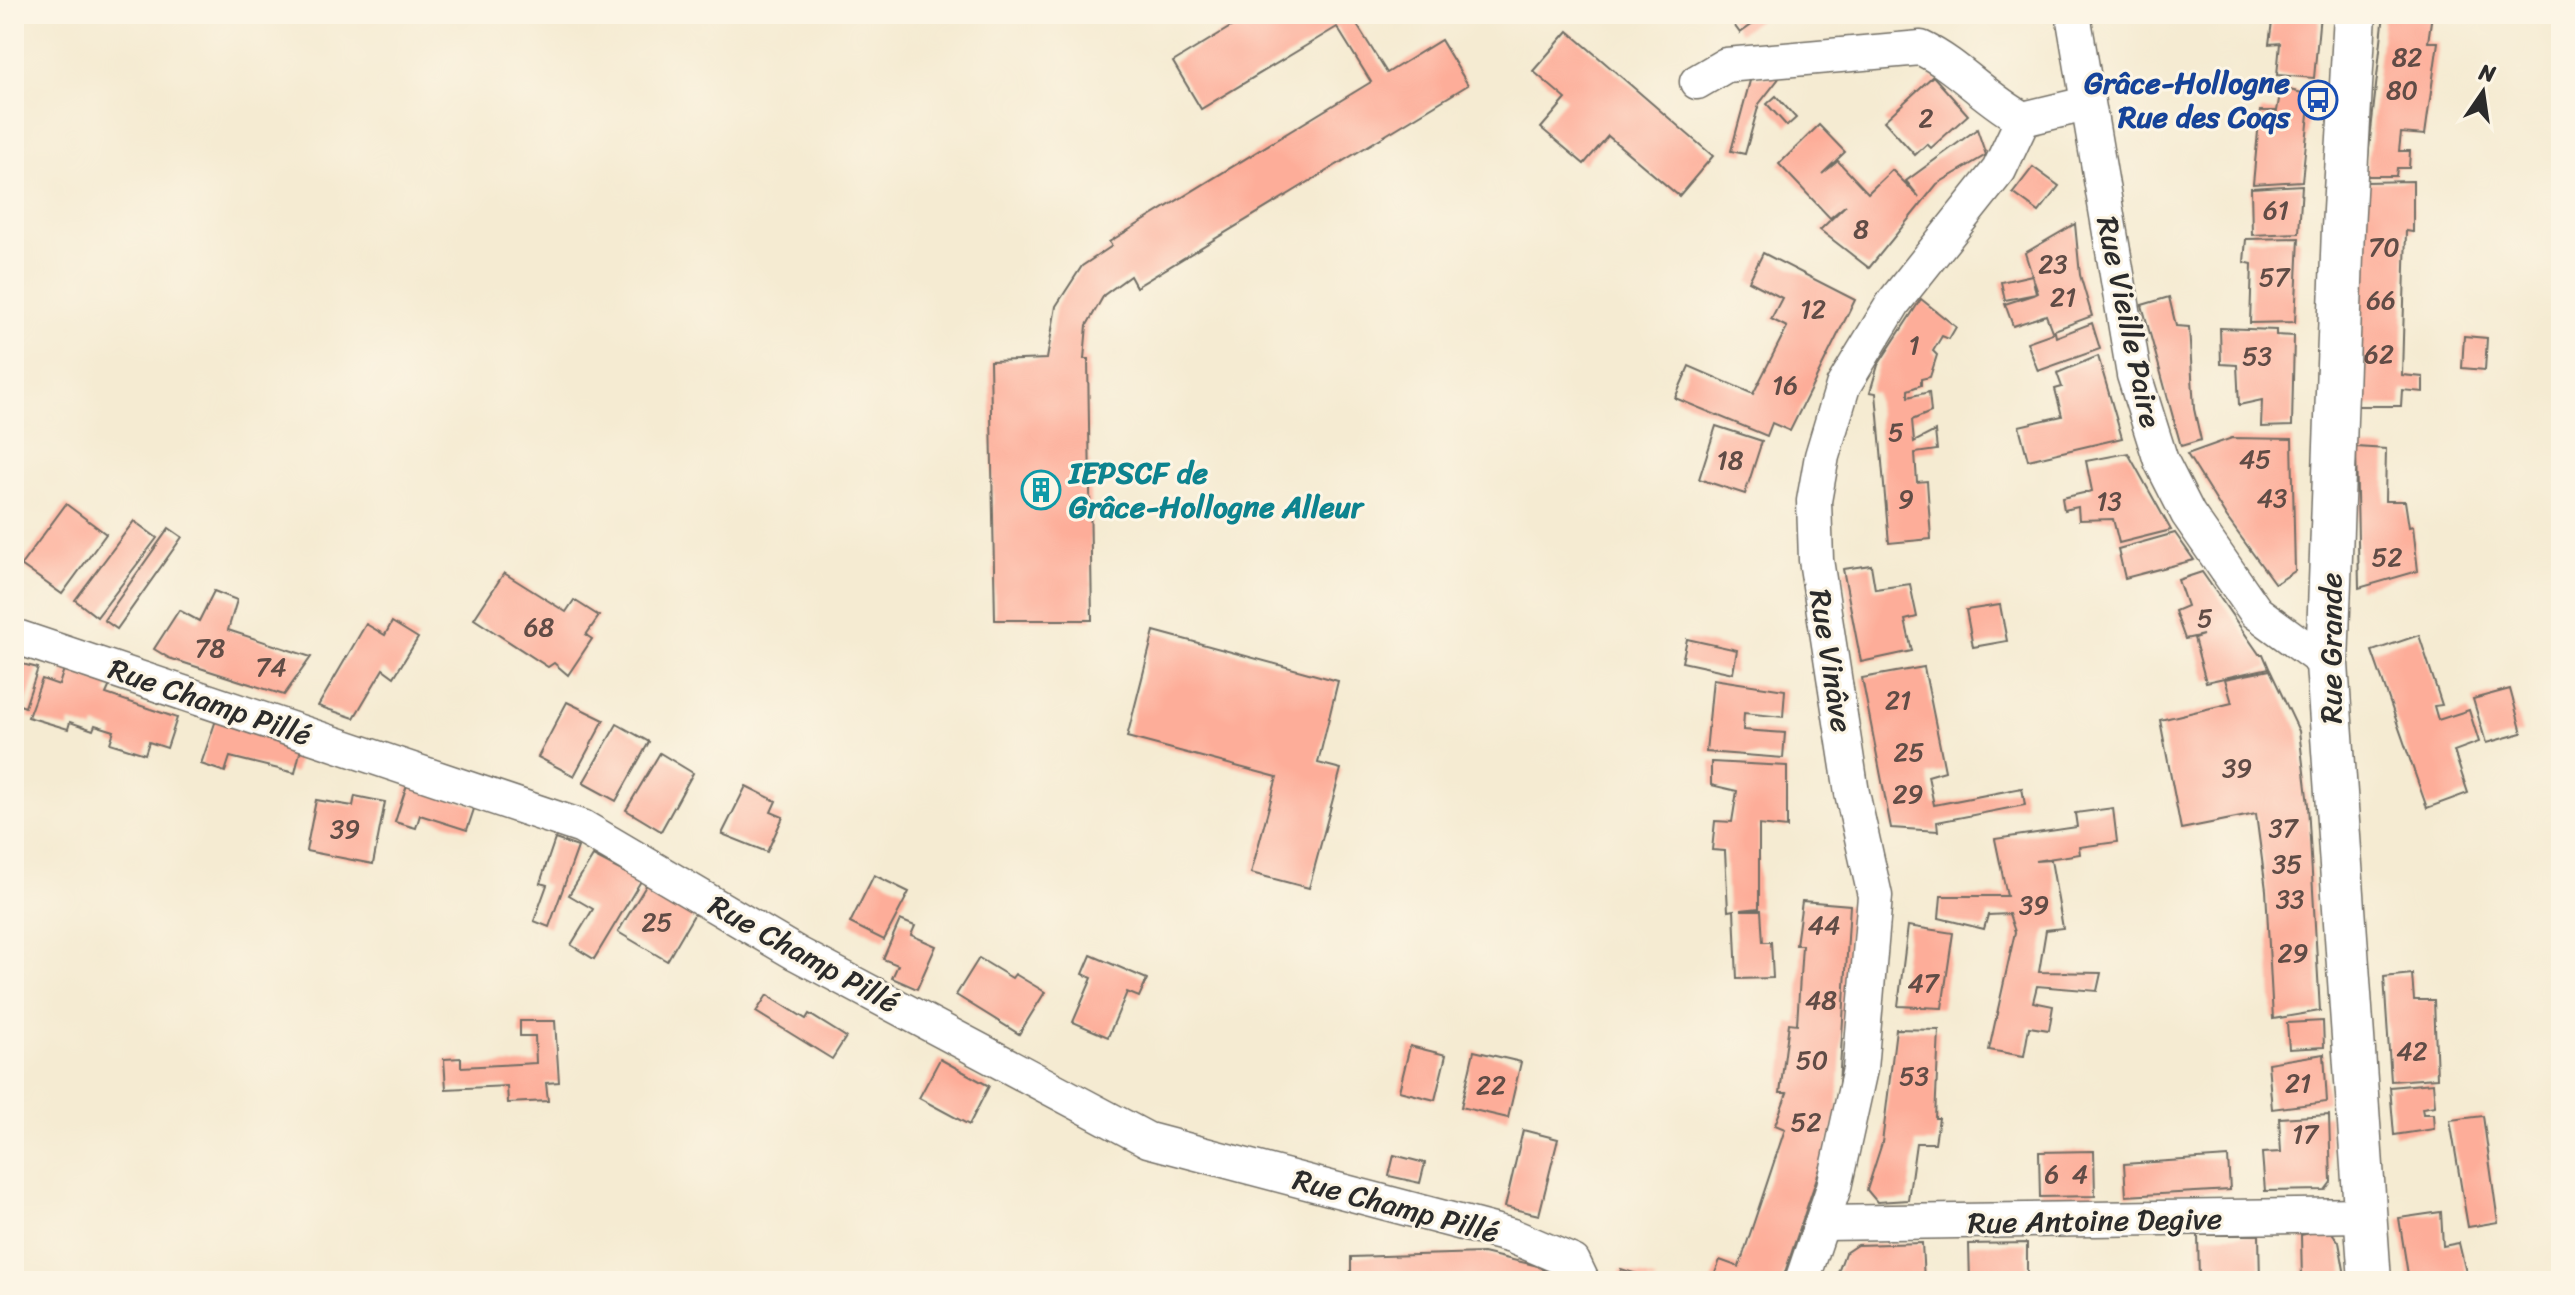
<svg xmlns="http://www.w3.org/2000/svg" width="2575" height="1295" font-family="Sriracha,sans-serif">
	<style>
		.building { fill: #fdad99 }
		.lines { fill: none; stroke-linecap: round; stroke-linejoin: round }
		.minor-casing { stroke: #726e65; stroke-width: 37 }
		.tertiary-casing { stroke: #726e65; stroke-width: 45 }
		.minor { stroke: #fff; stroke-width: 34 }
		.tertiary { stroke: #fff; stroke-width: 42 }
		.labels { text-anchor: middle; stroke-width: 6; stroke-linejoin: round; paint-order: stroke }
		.number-label { font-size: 26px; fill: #604c46 }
		.transit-label { font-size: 30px; font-weight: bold; fill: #164399; stroke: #fcf5e5; text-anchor: end }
		.street-label { font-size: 30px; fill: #2b2b2b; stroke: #fcf5e5 }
		.culture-label { font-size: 30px; font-weight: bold; fill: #0d838f; stroke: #fcf5e5; text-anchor: start }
	</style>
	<rect width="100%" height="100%" fill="#fcf5e5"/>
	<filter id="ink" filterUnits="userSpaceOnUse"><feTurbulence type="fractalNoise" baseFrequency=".0125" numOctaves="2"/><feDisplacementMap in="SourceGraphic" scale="16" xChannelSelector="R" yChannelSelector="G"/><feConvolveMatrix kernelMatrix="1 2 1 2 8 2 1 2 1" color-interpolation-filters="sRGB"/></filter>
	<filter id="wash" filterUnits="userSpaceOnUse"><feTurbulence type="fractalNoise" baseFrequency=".006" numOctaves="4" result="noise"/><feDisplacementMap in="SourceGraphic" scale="32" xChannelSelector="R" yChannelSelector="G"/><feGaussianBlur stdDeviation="1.8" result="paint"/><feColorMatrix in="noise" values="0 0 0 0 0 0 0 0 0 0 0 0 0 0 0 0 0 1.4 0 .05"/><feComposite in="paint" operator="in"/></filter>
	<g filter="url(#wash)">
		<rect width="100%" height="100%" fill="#f5ebd2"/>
		<g id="blocks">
			<g class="building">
				<path d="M 1252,14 L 1358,14 L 1352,17 L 1387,73 L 1441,40 L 1468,85 L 1136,287 L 1130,276 L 1104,295 L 1087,325 L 1084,359 L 1088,359 L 1092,620 L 995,620 L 990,361 L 1047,359 L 1056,306 L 1082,266 L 1112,246 L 1109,242 L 1371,82 L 1337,27 L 1201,109 L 1173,62 Z"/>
				<path d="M 1726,14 L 1767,14 L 1740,33 Z"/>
				<path d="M 2273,14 L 2320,14 L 2314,78 L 2277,75 L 2280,43 L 2269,44 Z"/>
				<path d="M 2384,14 L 2432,14 L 2428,42 L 2438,42 L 2425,135 L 2401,133 L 2399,151 L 2410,151 L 2409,168 L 2397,168 L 2396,176 L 2366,176 Z"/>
				<path d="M 1568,31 L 1713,156 L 1679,196 L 1608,136 L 1584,164 L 1541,128 L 1566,99 L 1533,71 Z"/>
				<path d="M 1933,76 L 1968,115 L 1931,148 L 1927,144 L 1915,155 L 1884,121 Z"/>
				<path d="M 1751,77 L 1780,77 L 1759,104 L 1745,154 L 1731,151 Z"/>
				<path d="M 2281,88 L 2311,95 L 2302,181 L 2253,184 L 2260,111 L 2277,111 Z"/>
				<path d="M 1776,96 L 1796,118 L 1787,126 L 1767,104 Z"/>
				<path d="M 1819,125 L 1845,152 L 1822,174 L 1838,161 L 1868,193 L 1892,170 L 1919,197 L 1906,181 L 1977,129 L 1986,155 L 1937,184 L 1869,268 L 1820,230 L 1846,205 L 1830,218 L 1779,164 Z"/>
				<path d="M 2033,167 L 2059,186 L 2039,212 L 2013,193 Z"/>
				<path d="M 2413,181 L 2413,232 L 2406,231 L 2402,375 L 2423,377 L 2423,392 L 2402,390 L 2401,406 L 2355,406 L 2366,182 Z"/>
				<path d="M 2302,185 L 2299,233 L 2252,235 L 2251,188 Z"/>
				<path d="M 2075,224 L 2080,275 L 2092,316 L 2052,331 L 2046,315 L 2013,326 L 2005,304 L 2036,294 L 2005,300 L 2001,282 L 2032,275 L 2036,294 L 2038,293 L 2032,275 L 2025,253 Z"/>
				<path d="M 2299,238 L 2295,322 L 2250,323 L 2252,264 L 2244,262 L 2246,239 Z"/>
				<path d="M 1763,253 L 1855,300 L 1790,431 L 1772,423 L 1767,436 L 1675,398 L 1689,366 L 1753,394 L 1787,327 L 1771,319 L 1782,298 L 1749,281 Z"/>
				<path d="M 2169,297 L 2176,326 L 2189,327 L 2194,409 L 2201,440 L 2181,446 L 2142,305 Z"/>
				<path d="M 1921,299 L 1956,327 L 1949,339 L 1942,336 L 1933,351 L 1937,355 L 1930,377 L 1921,379 L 1921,385 L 1908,390 L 1908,397 L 1929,392 L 1931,412 L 1912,420 L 1914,442 L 1935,431 L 1937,450 L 1915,453 L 1917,482 L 1927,481 L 1931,539 L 1889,543 L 1876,393 L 1870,392 L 1878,365 Z"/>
				<path d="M 2092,323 L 2100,349 L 2038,371 L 2027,342 L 2055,332 L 2056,337 Z"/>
				<path d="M 2220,328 L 2276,330 L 2276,335 L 2294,336 L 2292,426 L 2261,427 L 2262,400 L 2239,405 L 2237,365 L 2221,364 Z"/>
				<path d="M 2464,336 L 2487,338 L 2485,370 L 2462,368 Z"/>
				<path d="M 2098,356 L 2122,438 L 2028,460 L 2019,426 L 2062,416 L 2055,389 L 2062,387 L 2057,373 Z"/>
				<path d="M 1716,426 L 1762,441 L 1745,494 L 1699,479 Z"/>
				<path d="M 2232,438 L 2292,439 L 2295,571 L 2275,584 L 2227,518 L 2187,454 Z"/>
				<path d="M 2356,447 L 2386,449 L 2385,501 L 2405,501 L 2409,527 L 2413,526 L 2418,571 L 2359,588 Z"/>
				<path d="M 2128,453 L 2171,530 L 2119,543 L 2113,519 L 2079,520 L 2078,507 L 2064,510 L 2062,498 L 2092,491 L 2086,461 Z"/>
				<path d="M 66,504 L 106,534 L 62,594 L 21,565 Z"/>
				<path d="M 134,521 L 157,538 L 97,617 L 75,600 Z"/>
				<path d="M 169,528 L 182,537 L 117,629 L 104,620 Z"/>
				<path d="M 2175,533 L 2194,560 L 2125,578 L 2118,549 Z"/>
				<path d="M 1871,565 L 1875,589 L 1910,584 L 1917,617 L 1905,620 L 1912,651 L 1861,662 L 1843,569 Z"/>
				<path d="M 2202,572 L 2259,654 L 2263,654 L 2269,668 L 2206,682 L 2194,638 L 2203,635 L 2185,639 L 2175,611 L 2187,606 L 2178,580 Z"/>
				<path d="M 504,573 L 566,612 L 574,600 L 599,616 L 586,635 L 592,639 L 568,675 L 554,663 L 548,667 L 474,619 Z"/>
				<path d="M 214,591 L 237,600 L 228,630 L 311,657 L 284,695 L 169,658 L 154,649 L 179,610 L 199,621 Z"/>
				<path d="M 2000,605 L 2007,641 L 1973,647 L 1966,610 Z"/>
				<path d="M 392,622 L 418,638 L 394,677 L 383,669 L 354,718 L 318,706 L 366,624 L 385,635 Z"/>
				<path d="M 1154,631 L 1338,681 L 1318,763 L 1341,769 L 1309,888 L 1251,873 L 1277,777 L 1127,737 Z"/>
				<path d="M 2419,635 L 2442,705 L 2434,706 L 2438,720 L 2469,710 L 2479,742 L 2454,751 L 2468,793 L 2427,808 L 2372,651 Z"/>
				<path d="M 1687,639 L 1737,650 L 1733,673 L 1682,662 Z"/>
				<path d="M 14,655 L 24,658 L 22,664 L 38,668 L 25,707 L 14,703 Z"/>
				<path d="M 1924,667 L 1945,771 L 1928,776 L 1934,805 L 2022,788 L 2025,805 L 1937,822 L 1938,831 L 1891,828 L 1862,678 Z"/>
				<path d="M 64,669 L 110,685 L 106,694 L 177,718 L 167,748 L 149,742 L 145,754 L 110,743 L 114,731 L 95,725 L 93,730 L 70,722 L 68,729 L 28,717 L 42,679 L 59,685 Z"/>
				<path d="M 2270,670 L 2299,731 L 2308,805 L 2320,1011 L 2273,1019 L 2266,890 L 2256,814 L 2181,829 L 2160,720 L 2232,703 L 2225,679 Z"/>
				<path d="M 1713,679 L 1785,690 L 1783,717 L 1744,713 L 1743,730 L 1785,733 L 1783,758 L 1706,752 Z"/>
				<path d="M 2510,689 L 2522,733 L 2486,743 L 2473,699 Z"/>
				<path d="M 567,702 L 604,720 L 574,776 L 538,757 Z"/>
				<path d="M 216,720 L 301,748 L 295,773 L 230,757 L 225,772 L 201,764 Z"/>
				<path d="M 617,724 L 649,742 L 616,801 L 583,783 Z"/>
				<path d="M 660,753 L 693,773 L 661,831 L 626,810 Z"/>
				<path d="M 1711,762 L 1787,766 L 1787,828 L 1759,825 L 1759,908 L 1741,910 L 1761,910 L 1763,942 L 1771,942 L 1773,978 L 1737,979 L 1734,910 L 1728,911 L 1725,851 L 1712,850 L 1715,821 L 1732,822 L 1737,791 L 1711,785 Z"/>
				<path d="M 407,785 L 475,806 L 467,830 L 420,815 L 416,828 L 395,822 Z"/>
				<path d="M 746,786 L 776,801 L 771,812 L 783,817 L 767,852 L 722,834 Z"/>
				<path d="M 355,796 L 385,802 L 373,864 L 306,851 L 316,800 L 353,806 Z"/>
				<path d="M 2113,808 L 2117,842 L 2079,847 L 2080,854 L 2035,861 L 2051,860 L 2063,928 L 2046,930 L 2039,972 L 2101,973 L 2097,991 L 2037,986 L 2033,1002 L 2053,1006 L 2049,1030 L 2029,1027 L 2024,1056 L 1989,1050 L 2015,932 L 2009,914 L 1988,915 L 1984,929 L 1939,918 L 1941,896 L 2007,896 L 1995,839 L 2077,827 L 2075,813 Z"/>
				<path d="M 555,839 L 578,847 L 549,927 L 534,921 L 547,885 L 540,883 Z"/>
				<path d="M 593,856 L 641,881 L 594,959 L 571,945 L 593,909 L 569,895 Z"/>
				<path d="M 874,875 L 909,892 L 884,940 L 850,923 Z"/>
				<path d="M 647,884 L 695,913 L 667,961 L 618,932 Z"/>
				<path d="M 1802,901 L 1850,905 L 1837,1118 L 1782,1281 L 1712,1281 L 1720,1260 L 1739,1267 L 1785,1129 L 1775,1125 L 1787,1093 L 1780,1093 L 1789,1023 L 1797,1024 L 1802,945 L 1796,945 Z"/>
				<path d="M 900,920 L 915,926 L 911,935 L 936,946 L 917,989 L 892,978 L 898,965 L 883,959 Z"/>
				<path d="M 1908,926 L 1953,933 L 1942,1008 L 1898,1006 Z"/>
				<path d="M 1091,955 L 1147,979 L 1139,997 L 1127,992 L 1108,1037 L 1073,1022 L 1092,978 L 1083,974 Z"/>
				<path d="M 979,958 L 1012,978 L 1015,974 L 1045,992 L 1019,1034 L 956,995 Z"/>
				<path d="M 2412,974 L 2414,1000 L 2434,1000 L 2437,1078 L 2391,1081 L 2384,977 Z"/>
				<path d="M 767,995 L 806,1019 L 809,1014 L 846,1037 L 832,1059 L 756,1012 Z"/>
				<path d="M 520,1021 L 555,1021 L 559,1082 L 546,1083 L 548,1101 L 508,1103 L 507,1086 L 446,1089 L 444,1059 L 461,1058 L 461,1067 L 536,1063 L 535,1036 L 520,1036 Z"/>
				<path d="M 2323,1021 L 2324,1047 L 2289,1049 L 2287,1023 Z"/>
				<path d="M 1896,1029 L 1939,1030 L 1935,1118 L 1939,1118 L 1935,1143 L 1916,1143 L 1908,1200 L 1877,1202 L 1867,1190 L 1882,1143 Z"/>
				<path d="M 1410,1046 L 1446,1055 L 1435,1100 L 1399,1091 Z"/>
				<path d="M 1474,1051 L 1521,1062 L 1508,1118 L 1461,1107 Z"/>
				<path d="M 2324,1054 L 2327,1102 L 2272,1109 L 2268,1063 Z"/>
				<path d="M 940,1059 L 989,1086 L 969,1125 L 919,1098 Z"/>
				<path d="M 2433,1083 L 2435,1106 L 2422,1108 L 2423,1114 L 2433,1114 L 2434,1129 L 2394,1135 L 2390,1087 Z"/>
				<path d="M 2329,1115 L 2331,1182 L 2325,1190 L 2265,1191 L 2262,1153 L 2281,1152 L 2279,1118 Z"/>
				<path d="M 2483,1116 L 2498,1222 L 2468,1227 L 2450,1120 Z"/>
				<path d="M 1523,1130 L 1558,1139 L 1539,1215 L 1505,1207 Z"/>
				<path d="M 2094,1151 L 2095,1196 L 2040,1197 L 2039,1152 Z"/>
				<path d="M 1394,1155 L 1425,1163 L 1420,1183 L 1389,1176 Z"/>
				<path d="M 2228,1157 L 2230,1190 L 2126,1196 L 2124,1164 Z"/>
				<path d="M 2441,1212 L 2443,1246 L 2459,1243 L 2468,1281 L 2409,1281 L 2399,1218 Z"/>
				<path d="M 2329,1229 L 2339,1242 L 2346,1281 L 2302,1281 L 2301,1235 Z"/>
				<path d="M 2198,1235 L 2259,1235 L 2260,1281 L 2199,1281 Z"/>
				<path d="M 1922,1243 L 1924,1281 L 1835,1281 L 1845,1253 L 1857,1245 Z"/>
				<path d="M 2027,1243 L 2027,1281 L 1970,1281 L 1969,1244 Z"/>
				<path d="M 1483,1253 L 1538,1266 L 1557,1281 L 1351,1281 L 1351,1257 Z"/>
				<path d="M 1621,1269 L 1656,1280 L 1656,1281 L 1618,1281 Z"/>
			</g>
		</g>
	</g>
	<g filter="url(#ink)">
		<use href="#blocks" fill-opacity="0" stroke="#726e65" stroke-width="2"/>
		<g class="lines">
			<defs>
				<g id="minor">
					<path d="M 2073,14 L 2134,375 L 2161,461 L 2188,514 L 2256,612 L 2327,664"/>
					<path d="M 1697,82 L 1726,65 L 1921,48 C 1959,66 1984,98 2023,119"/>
					<path d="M 14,636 L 582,827 L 796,953 L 1148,1140 L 1512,1236 L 1573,1262 L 1582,1281"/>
					<path d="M 1824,1223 L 2367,1215"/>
					<path d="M 1802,1281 L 1834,1187 L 1860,1069 L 1875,896 L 1852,793 L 1816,560 L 1814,501 L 1822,456 L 1843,386 L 1894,302 L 1999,170 L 2023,119 L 2086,104"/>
				</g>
				<path id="tertiary" d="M 2355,14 L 2343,228 L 2327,664 L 2370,1281"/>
			</defs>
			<use href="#minor" class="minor-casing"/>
			<use href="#tertiary" class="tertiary-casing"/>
			<use href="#minor" class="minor"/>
			<use href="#tertiary" class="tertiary"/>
		</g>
	</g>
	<defs>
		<symbol id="bus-ring" viewBox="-11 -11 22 22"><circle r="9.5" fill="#fcf5e5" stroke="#1a4fb4" stroke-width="1.5"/><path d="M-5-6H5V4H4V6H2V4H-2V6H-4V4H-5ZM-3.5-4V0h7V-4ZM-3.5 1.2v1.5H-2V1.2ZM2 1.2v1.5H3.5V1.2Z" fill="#1a4fb4"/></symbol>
		<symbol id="building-ring" viewBox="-11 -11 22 22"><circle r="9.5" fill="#fcf5e5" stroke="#0f9aa8" stroke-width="1.5"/><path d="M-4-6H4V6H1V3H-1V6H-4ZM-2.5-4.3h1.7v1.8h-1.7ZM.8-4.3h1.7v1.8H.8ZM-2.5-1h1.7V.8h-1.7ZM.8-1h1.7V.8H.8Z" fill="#0f9aa8"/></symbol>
	</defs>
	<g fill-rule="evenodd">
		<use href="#bus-ring" x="2296" y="78" width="44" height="44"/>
		<use href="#building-ring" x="1019" y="468" width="44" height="44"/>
	</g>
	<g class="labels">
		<g class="number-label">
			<text x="2407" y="66">82</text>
			<text x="2402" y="99">80</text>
			<text x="1926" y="127">2</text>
			<text x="2276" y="219">61</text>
			<text x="1861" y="238">8</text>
			<text x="2384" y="256">70</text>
			<text x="2053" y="273">23</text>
			<text x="2274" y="286">57</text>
			<text x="2063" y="306">21</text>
			<text x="2381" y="309">66</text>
			<text x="1813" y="318">12</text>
			<text x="1914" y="354">1</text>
			<text x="2379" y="363">62</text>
			<text x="2257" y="365">53</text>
			<text x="1785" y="394">16</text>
			<text x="1896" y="441">5</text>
			<text x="2255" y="468">45</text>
			<text x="1730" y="469">18</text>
			<text x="2272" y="507">43</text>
			<text x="1906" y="508">9</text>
			<text x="2109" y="510">13</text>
			<text x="2387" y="566">52</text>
			<text x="2205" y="627">5</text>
			<text x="539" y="636">68</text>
			<text x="210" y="657">78</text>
			<text x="271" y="676">74</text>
			<text x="1898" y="709">21</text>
			<text x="1909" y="761">25</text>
			<text x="2237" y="777">39</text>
			<text x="1908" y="803">29</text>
			<text x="2283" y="837">37</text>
			<text x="345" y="838">39</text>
			<text x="2287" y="873">35</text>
			<text x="2290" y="908">33</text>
			<text x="2034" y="914">39</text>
			<text x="657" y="931">25</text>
			<text x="1824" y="934">44</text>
			<text x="2293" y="962">29</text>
			<text x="1923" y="992">47</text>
			<text x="1821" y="1009">48</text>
			<text x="2412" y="1060">42</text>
			<text x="1812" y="1069">50</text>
			<text x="1914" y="1085">53</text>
			<text x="2298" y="1092">21</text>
			<text x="1491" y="1094">22</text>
			<text x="1806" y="1131">52</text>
			<text x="2305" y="1143">17</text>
			<text x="2052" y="1183">6</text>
			<text x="2080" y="1183">4</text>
		</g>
		<g class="transit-label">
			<text x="2290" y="93">Grâce-Hollogne<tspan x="2290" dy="34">Rue des Coqs</tspan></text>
		</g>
		<g class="street-label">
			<text transform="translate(2129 322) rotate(78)" y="10">Rue Vieille Paire</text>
			<text transform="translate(2331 648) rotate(-90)" y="10">Rue Grande</text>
			<text transform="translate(1831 661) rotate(81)" y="10">Rue Vinâve</text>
			<text transform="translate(210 702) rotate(19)" y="10">Rue Champ Pillé</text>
			<text transform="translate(804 954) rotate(29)" y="10">Rue Champ Pillé</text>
			<text transform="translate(1396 1206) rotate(15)" y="10">Rue Champ Pillé</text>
			<text transform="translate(2095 1221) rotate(-1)" y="10">Rue Antoine Degive</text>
		</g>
		<g class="culture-label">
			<text x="1069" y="483">IEPSCF de<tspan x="1069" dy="34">Grâce-Hollogne Alleur</tspan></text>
		</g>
	</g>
	<rect width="2575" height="1295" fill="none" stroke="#fcf5e5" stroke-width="48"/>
	<g transform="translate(2483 92) rotate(13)" stroke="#fcf5e5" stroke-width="6" paint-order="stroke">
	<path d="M0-6L14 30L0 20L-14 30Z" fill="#2b2b2b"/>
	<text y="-12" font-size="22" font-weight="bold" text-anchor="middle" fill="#2b2b2b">N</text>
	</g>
</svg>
